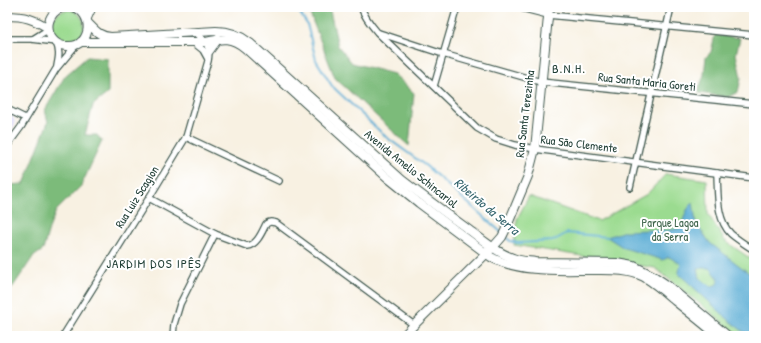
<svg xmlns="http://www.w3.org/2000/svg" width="761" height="343" font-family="'Patrick Hand',sans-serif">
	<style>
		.built { fill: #d8d7f8 }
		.green { fill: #9bdb90; stroke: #5d8c62 }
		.forest { fill: #7cbb7a; stroke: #4e7c57 }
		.water { fill: #58acd4; stroke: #3c7484; fill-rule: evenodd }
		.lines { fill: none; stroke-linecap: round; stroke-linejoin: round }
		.stream { stroke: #58acd4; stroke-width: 2 }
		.street-casing { stroke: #40584e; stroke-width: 8 }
		.secondary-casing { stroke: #40584e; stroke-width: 10 }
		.street { stroke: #fff; stroke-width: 5.5 }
		.secondary { stroke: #fff; stroke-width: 8 }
		.labels { text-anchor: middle; stroke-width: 4; stroke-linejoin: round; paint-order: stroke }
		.street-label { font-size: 12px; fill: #1f3d34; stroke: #fff }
		.park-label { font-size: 12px; fill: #3e644b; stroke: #fff }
		.neighbourhood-label { font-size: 13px; letter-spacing: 1px; fill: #1f3d34; stroke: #fff }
		.water-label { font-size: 13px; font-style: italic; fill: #33646c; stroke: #fff }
	</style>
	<rect width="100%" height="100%" fill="#fff"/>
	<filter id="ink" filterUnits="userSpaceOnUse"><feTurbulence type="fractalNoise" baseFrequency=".025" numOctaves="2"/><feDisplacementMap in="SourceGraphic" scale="8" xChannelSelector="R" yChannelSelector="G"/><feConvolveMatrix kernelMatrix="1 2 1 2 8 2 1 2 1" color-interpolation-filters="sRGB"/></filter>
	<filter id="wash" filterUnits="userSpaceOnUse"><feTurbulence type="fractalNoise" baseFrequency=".012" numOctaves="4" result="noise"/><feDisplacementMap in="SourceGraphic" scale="16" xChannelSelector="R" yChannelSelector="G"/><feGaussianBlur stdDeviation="0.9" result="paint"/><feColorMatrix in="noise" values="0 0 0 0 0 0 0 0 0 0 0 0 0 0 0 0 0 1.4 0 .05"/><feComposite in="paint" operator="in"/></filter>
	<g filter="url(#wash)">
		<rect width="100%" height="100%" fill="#f8f1e2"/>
		<path class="built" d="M 7,114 L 12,116 L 14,119 L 15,124 L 7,137 Z"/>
		<g class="green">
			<circle cx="68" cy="26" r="16"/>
			<path d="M 666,174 L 707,180 L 708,214 L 725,241 L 754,261 L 754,336 L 740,336 L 655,268 L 514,245 L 517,219 L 529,196 L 599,221 L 647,194 Z"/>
		</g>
		<g class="forest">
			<path d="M 306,7 L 329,7 L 338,46 L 352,63 L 394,74 L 414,93 L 409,146 L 335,78 L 308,9 Z"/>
			<path d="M 715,35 L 740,38 L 736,54 L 741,78 L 738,92 L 728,97 L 699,93 L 699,89 L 704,75 L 706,57 L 711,52 Z"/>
			<path d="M 87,57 L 108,59 L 108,93 L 93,105 L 85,135 L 97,135 L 102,141 L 81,186 L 56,211 L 50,226 L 43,250 L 33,257 L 10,291 L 7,300 L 7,185 L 24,184 L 48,122 L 45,110 L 65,76 Z"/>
		</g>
		<path class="water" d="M 693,202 L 696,223 L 710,243 L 754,277 L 754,336 L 749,336 L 731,322 L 678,273 L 681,264 L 669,257 L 663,260 L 624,248 L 607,237 L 625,231 L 648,230 L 664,231 L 680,228 L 687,210 ZM 698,268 L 710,268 L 719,279 L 717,284 L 711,287 L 700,278 Z"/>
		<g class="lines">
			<g class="stream">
				<path d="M 296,7 L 307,24 L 316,60 L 332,86 L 386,137 L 426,166 L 502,233"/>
				<path d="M 505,236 L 510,241 L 518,243 L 553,241 L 567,233 L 608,237"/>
			</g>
		</g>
	</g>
	<g filter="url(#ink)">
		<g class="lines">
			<defs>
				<g id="street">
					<path d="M 361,7 C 364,16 371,25 377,32 L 477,128 L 496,139 L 515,145 L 535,149 L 754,178"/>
					<path d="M 517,7 L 548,15 L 754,35"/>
					<path d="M 379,33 L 443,54 L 541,82 L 754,104"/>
					<path d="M 7,39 L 32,39 L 56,42 C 60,52 59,56 57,66"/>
					<path d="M 33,39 L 49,29"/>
					<path d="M 193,42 L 203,50 L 208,59"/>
					<path d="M 434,86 L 457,7"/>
					<path d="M 7,109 L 25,118"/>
					<path d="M 186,137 L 279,181"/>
					<path d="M 7,146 L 21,127 L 56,69 L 77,44"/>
					<path d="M 717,173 C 718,192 716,220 731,234 C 738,240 746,245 754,250"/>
					<path d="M 630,187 L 671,7"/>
					<path d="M 149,198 L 215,234 L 247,246 C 257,245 262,232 266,224 C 270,221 272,222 276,223 L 414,325"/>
					<path d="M 63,336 L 149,198 L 186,137 L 208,61 C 211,46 206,41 195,32"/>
					<path d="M 173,336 L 174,324 L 180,304 L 215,234"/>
				</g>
				<g id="secondary">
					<path d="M 64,7 C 40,14 45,48 70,46 C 92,45 94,13 73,7"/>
					<path d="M 7,16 C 24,16 34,19 48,28"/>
					<path d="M 87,18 L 92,7"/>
					<path d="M 88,23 C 96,31 99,36 111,37 L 216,31 C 229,31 239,34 250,43 L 402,180 C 424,197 447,214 469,230 C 483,240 497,253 513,258 C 520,261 528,261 535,262 L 617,263 L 634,266 L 652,275 L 667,285 L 728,336"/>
					<path d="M 81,42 L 206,42 C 223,38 231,37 245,48 L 388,178 L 419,203 L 491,257 C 520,273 560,270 593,270 C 610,270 628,269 644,277 C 655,283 666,293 675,301 C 690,313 704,324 718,336"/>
					<path d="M 209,51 L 218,39"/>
					<path d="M 403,336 L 495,245 L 502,237 L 505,231 L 528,176 L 535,149 L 549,7"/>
				</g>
			</defs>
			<use href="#street" class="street-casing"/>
			<use href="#secondary" class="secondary-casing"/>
			<use href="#street" class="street"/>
			<use href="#secondary" class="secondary"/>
		</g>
	</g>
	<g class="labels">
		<g class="street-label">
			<text transform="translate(647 82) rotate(6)" y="4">Rua Santa Maria Goreti</text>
			<text transform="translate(525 114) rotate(-83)" y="4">Rua Santa Terezinha</text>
			<text transform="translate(579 144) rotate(7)" y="4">Rua São Clemente</text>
			<text transform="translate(411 169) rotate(39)" y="4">Avenida Amelio Schincariol</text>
			<text transform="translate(137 197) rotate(-58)" y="4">Rua Luiz Scagion</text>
		</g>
		<g class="park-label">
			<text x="670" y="227">Parque Lagoa<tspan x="670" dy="14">da Serra</tspan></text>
		</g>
		<g class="neighbourhood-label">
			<text x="569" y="73">B.N.H.</text>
			<text x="154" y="268">JARDIM DOS IPÊS</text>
		</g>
		<g class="water-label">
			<text transform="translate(487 206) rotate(40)" y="5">Ribeirão da Serra</text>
		</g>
	</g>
	<rect width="761" height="343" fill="none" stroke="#fff" stroke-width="24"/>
</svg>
